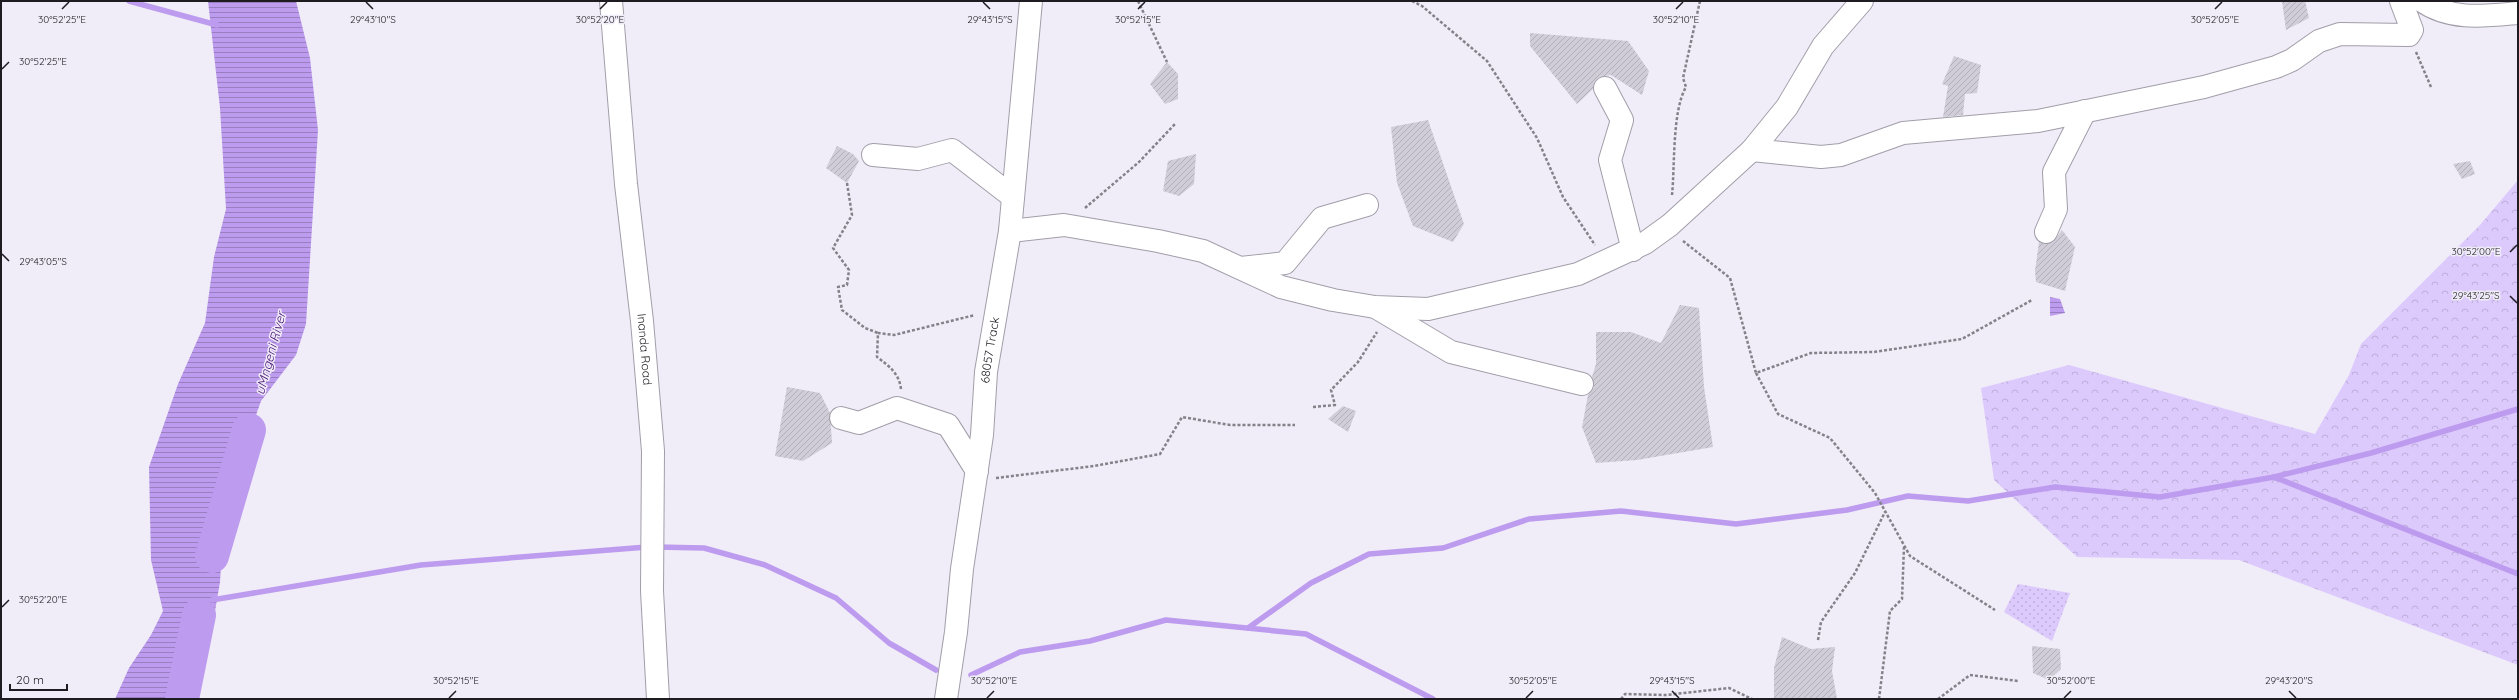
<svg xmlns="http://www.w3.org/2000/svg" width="2519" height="700" font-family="Quicksand,sans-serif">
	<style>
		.grass { fill: url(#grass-dots) }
		.forest { fill: url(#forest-crowns) }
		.water { fill: url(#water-rules) }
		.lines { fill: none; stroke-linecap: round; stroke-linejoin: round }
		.stream { stroke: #bd9bee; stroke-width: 5.5 }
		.river { stroke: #bd9bee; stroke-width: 34 }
		.building { fill: url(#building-hatch) }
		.minor-casing { stroke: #a29ea9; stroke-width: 24 }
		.path { stroke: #848189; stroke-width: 2.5; stroke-dasharray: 3 2; stroke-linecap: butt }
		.minor { stroke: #fff; stroke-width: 22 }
		.ticks { fill: none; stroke: #1e1c21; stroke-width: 1.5 }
		.labels { text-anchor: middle; stroke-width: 3; stroke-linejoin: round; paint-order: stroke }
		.street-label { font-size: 12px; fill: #1e1c21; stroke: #f0ecf8 }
		.water-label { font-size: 13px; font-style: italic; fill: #481675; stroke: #f0ecf8 }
		.ticks-label { font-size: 10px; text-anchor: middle; fill: #1e1c21; stroke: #f0ecf8; stroke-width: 3; stroke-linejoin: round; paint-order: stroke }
	</style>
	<defs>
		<pattern id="grass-dots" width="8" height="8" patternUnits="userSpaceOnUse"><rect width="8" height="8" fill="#ddcafd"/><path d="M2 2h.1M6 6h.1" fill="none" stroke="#bdadd9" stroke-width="1.8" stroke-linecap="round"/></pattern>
		<pattern id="forest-crowns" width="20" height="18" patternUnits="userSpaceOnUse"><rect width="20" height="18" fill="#ddcafd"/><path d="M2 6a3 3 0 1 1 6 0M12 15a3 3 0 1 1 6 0" fill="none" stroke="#bdadd9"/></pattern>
		<pattern id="water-rules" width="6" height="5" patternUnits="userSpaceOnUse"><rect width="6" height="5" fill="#bd9bee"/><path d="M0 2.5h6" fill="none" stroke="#997ec0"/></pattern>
		<pattern id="building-hatch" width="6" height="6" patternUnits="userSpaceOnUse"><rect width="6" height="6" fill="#d0ccd8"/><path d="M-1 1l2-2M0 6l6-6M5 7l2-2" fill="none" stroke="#b2afb9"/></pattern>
	</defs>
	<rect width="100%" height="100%" fill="#f0ecf8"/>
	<path class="grass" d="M 2018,584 L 2070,593 L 2052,641 L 2004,612 Z"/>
	<path class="forest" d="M 2518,180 L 2518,665 L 2239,560 L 2077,557 L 1994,480 L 1981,388 L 2069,365 L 2315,434 L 2349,375 L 2361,344 L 2480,225 Z"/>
	<g class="water">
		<path d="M 208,1 L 296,1 L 310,58 L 318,130 L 306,324 L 296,355 L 261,401 L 225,502 L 220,582 L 215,611 L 207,638 L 177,680 L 175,699 L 115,699 L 129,668 L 151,635 L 163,611 L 151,560 L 149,467 L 178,384 L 205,323 L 214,257 L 226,209 L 220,108 Z"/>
		<path d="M 2050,297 L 2060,299 L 2065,313 L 2050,316 Z"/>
	</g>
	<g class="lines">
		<g class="stream">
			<path d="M 129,1 L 217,25"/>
			<path d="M 2274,477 L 2371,453 L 2518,409"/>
			<path d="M 656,547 L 704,548 L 765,565 L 836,598 L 889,643 L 936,670"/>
			<path d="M 212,600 L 421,565 L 647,547"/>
			<path d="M 1248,628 L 1311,583 L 1369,554 L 1443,548 L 1529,519 L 1621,511 L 1736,524 L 1847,510 L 1908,496 L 1968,501 L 2055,487 L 2160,497 L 2274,477 L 2518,574"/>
			<path d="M 971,675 L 1020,652 L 1090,641 L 1166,620 L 1306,634 L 1433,699"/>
		</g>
		<g class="river">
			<path d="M 212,556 L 249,430"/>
			<path d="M 182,699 L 199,615"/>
		</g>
	</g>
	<g class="building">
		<path d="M 2282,1 L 2305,1 L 2309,18 L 2286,30 Z"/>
		<path d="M 1530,33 L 1628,41 L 1649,71 L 1642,95 L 1611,75 L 1599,77 L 1594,82 L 1593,89 L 1577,104 L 1530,46 Z"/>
		<path d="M 1954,56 L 1981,65 L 1977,93 L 1965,94 L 1963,115 L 1943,117 L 1948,86 L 1942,84 Z"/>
		<path d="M 1167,62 L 1178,74 L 1178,99 L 1165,104 L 1150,84 Z"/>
		<path d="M 1428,120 L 1464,224 L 1453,242 L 1413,226 L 1397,183 L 1391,127 Z"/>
		<path d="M 837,146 L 853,154 L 859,161 L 847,183 L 826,168 Z"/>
		<path d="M 1196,154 L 1194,184 L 1179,196 L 1163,191 L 1168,161 Z"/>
		<path d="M 2470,161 L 2475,174 L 2462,179 L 2453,164 Z"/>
		<path d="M 2062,230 L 2075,247 L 2065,291 L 2036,282 L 2035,271 L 2039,242 L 2047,244 L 2053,242 Z"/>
		<path d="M 1680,305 L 1699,308 L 1704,387 L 1713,447 L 1637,460 L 1596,463 L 1582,427 L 1588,395 L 1594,387 L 1592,377 L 1596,364 L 1596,332 L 1631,332 L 1661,343 Z"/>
		<path d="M 787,387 L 820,393 L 830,413 L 832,443 L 803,461 L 775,456 Z"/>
		<path d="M 1343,406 L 1356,411 L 1348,432 L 1328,419 Z"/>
		<path d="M 1782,637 L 1811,649 L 1835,647 L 1832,671 L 1837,699 L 1774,699 L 1774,668 Z"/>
		<path d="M 2032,646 L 2060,649 L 2061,669 L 2049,680 L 2033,673 Z"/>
	</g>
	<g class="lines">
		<defs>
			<g id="minor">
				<path id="s1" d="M 611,1 L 626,184 L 642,321 L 653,451 L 652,591 L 658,699"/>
				<path d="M 2422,1 C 2451,21 2485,16 2518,13"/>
				<path d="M 1605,88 L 1622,120 L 1610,160 L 1633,250"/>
				<path d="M 1752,150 L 1821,157 L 1841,155 L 1903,133 L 2038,121 L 2204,87 L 2276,67 L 2292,60 L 2319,41 L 2340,34 L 2409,35 L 2412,30 L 2401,1"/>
				<path d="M 873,155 L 918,159 L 952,150 L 1013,197"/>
				<path d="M 1010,231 L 1064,225 L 1158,241 L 1203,251 L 1281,287 L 1333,300 L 1375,307 L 1428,309 L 1578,274 L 1645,243 L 1670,225 L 1752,150 L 1787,107 L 1823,46 L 1862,1"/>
				<path d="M 2046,232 L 2056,209 L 2054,172 L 2085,111"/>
				<path d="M 1241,268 L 1285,263 L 1322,218 L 1367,205"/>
				<path d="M 1377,308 L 1451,352 L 1582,384"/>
				<path d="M 841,418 L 859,423 L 897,408 L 948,425 L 977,471"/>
				<path id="s2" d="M 946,699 L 956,632 L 962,569 L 982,435 L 986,372 L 1010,231 L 1031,1"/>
			</g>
		</defs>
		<use href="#minor" class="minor-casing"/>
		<g class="path">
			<path d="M 1138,1 L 1167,62"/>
			<path d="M 1412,1 L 1422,6 L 1487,61 L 1537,138 L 1563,197 L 1595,245"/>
			<path d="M 2416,52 L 2431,87"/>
			<path d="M 847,183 L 852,215 L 833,248 L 849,270 L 847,285 L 838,287 L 842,310 L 865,328 L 878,333"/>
			<path d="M 1672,195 C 1675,166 1672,111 1686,87 L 1683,78 L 1700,1"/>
			<path d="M 1085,208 L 1139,162 L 1175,124"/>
			<path d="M 1683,241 L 1730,278 L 1756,373 L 1811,353 L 1874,352 L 1962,339 L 2032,300"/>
			<path d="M 1756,373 L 1778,414 L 1830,438 L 1875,493 L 1910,556 L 1995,610"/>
			<path d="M 901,389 C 899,373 889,366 877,357 L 878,333 L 894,335 L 975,315"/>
			<path d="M 1313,407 L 1335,405 L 1331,390 L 1358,362 L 1377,332"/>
			<path d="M 996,478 L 1094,466 L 1160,454 L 1182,417 L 1230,425 L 1295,425"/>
			<path d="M 1818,640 L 1821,622 L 1855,573 L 1885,512"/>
			<path d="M 1621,699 L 1625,694 L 1666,695 L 1729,688 L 1752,699"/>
			<path d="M 1879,699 L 1890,611 L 1902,599 L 1904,547"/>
			<path d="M 1938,699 L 1970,675 L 2018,681"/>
		</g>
		<use href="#minor" class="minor"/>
	</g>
	<path class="ticks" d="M 366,2 L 373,9M 983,2 L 990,9M 62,9 L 69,2M 600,9 L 607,2M 1138,9 L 1145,2M 1676,9 L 1683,2M 2215,9 L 2222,2M 2,69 L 9,62M 2510,252 L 2517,245M 2,254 L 9,261M 2510,296 L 2517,303M 2,607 L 9,600M 1672,691 L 1679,698M 2289,691 L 2296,698M 449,698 L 456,691M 987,698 L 994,691M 1526,698 L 1533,691M 2064,698 L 2071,691"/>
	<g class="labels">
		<g class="street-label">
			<text dy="4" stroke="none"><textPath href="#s1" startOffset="350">Inanda Road</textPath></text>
			<text dy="4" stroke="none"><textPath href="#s2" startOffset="352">68057 Track</textPath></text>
		</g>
		<g class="water-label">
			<text transform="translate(270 353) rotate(-75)" y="5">uMngeni River</text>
		</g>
	</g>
	<g class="ticks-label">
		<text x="62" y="23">30°52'25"E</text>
		<text x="373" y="23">29°43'10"S</text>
		<text x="600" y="23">30°52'20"E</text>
		<text x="990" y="23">29°43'15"S</text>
		<text x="1138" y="23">30°52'15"E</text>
		<text x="1676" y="23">30°52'10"E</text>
		<text x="2215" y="23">30°52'05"E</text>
		<text x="43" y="65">30°52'25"E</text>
		<text x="2476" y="255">30°52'00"E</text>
		<text x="43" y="265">29°43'05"S</text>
		<text x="2476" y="299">29°43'25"S</text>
		<text x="43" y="603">30°52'20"E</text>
		<text x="456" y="684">30°52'15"E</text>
		<text x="994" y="684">30°52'10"E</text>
		<text x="1533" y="684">30°52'05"E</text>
		<text x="2071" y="684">30°52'00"E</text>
		<text x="1672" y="684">29°43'15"S</text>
		<text x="2289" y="684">29°43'20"S</text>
	</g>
	<rect width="2519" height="700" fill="none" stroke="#1e1c21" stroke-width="4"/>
	<path d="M10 684v6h57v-6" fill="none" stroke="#1e1c21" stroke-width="2"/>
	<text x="16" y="684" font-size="12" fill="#1e1c21" stroke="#f0ecf8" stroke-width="3" paint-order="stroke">20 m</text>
</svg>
